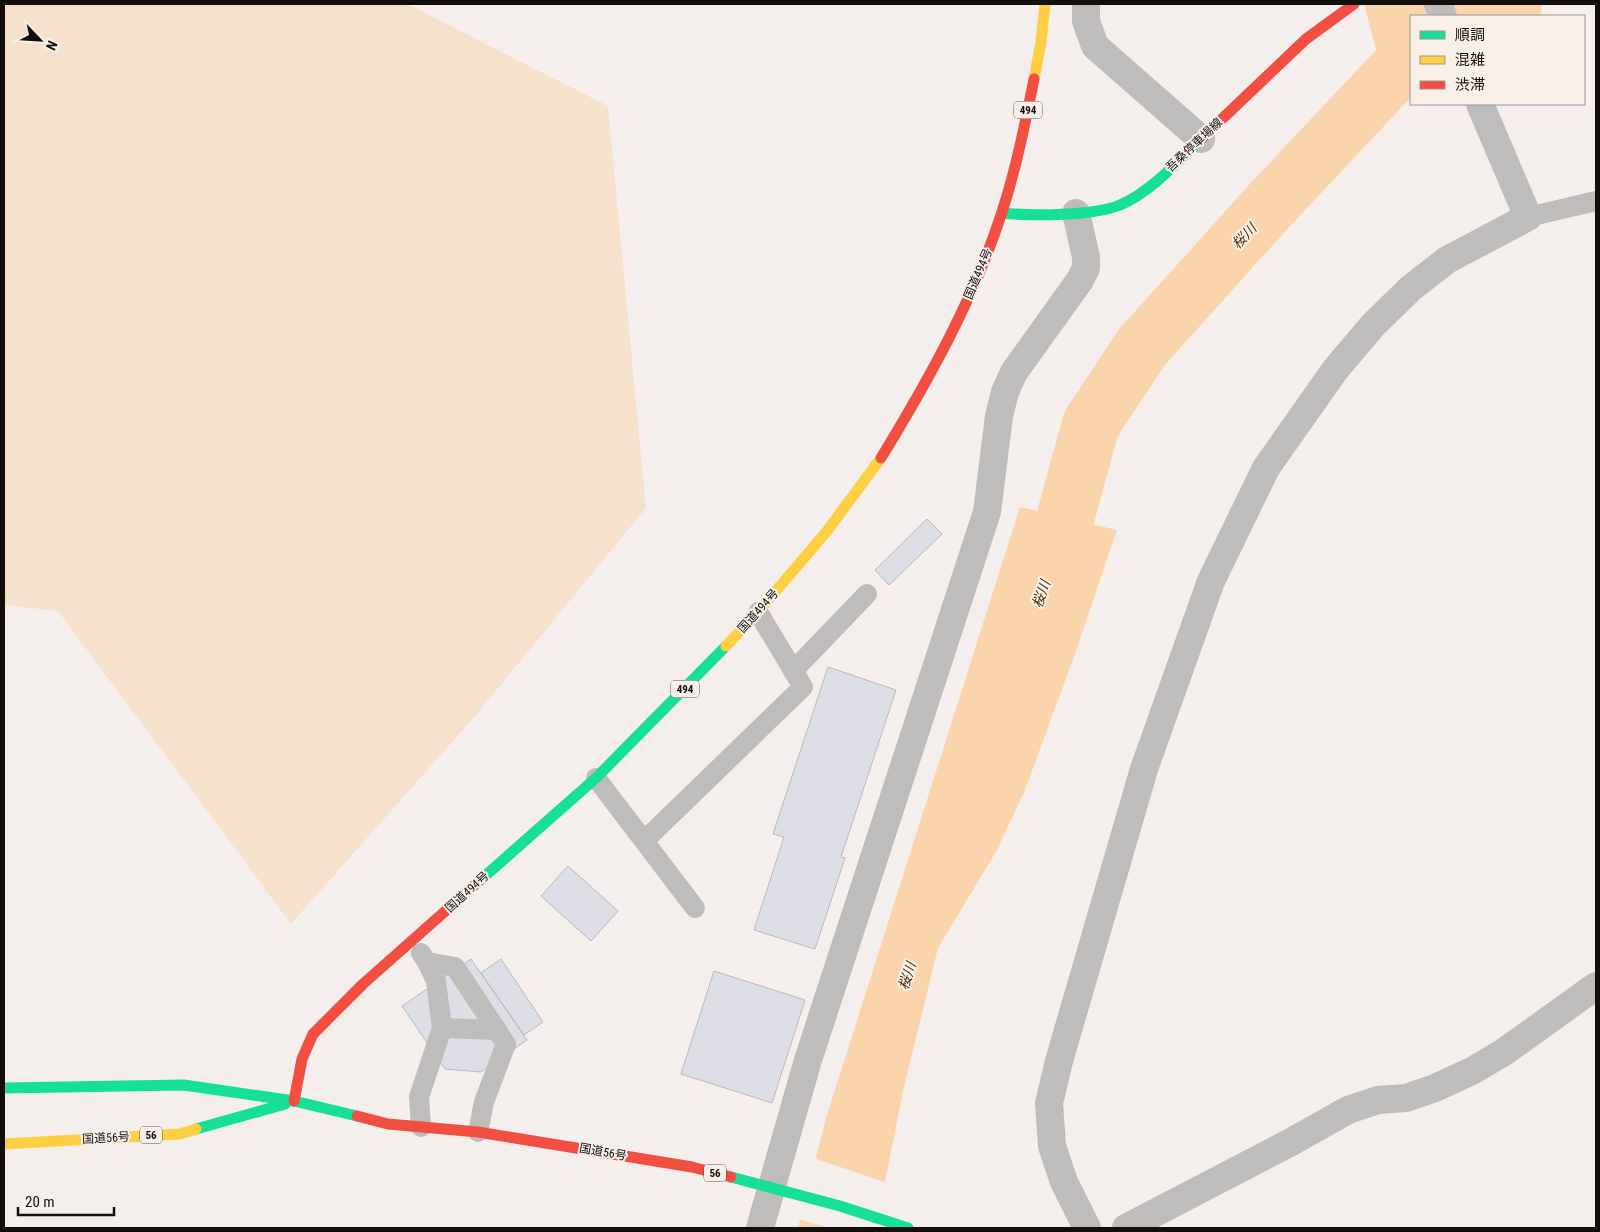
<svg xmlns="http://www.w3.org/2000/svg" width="1600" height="1232" font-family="'Roboto Condensed','Noto Sans JP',sans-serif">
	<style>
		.green { fill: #f6e1cc }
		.water { fill: #fad4aa }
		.pier { fill: #f4efec }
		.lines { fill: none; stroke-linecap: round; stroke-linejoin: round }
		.river { stroke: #fad4aa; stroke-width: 58 }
		.building { fill: #dedfe6; stroke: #bbb9b9 }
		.lane { stroke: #bebdbc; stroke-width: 20 }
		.street { stroke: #bebdbc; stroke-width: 28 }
		.fast { stroke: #16e098; stroke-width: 11 }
		.slow { stroke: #ffcf43; stroke-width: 11 }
		.jam { stroke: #f24e42; stroke-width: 11 }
		.labels { text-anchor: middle; stroke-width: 4; stroke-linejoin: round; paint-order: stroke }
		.shield { fill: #f7efe8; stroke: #57524f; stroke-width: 1 }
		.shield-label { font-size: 11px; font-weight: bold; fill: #120f0d }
		.street-label { font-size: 12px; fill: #120f0d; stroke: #f7efe8 }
		.water-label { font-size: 14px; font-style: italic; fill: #4f2e00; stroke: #f7efe8 }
	</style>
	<rect width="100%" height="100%" fill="#f4efec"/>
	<path class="green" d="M 4,4 L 407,4 L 608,106 L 646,508 L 476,715 L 291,924 L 58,611 L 4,605 Z"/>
	<path class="water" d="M 1020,507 L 1117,530 L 1076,651 L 1025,790 L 997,850 L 938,948 L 903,1091 L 876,1228 L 798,1228 L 826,1118 Z"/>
	<path class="pier" d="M 814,1158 L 887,1183 L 878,1228 L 829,1228 L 798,1219 Z"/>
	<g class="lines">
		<g class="river">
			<path d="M 1394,4 L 1408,57"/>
			<path d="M 1476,16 L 1484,11 L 1513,4"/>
			<path d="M 1042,593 L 1054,559 L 1091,424 L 1142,347 L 1269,206 L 1411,55"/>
		</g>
	</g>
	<g class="building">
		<path d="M 927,519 L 942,534 L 889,585 L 875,570 Z"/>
		<path d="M 828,667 L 896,690 L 841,857 L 845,858 L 815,949 L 754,930 L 784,837 L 773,834 Z"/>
		<path d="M 568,866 L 618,911 L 591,941 L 541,896 Z"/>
		<path d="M 471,959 L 527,1040 L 481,1072 L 445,1069 L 402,1006 Z"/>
		<path d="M 501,959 L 543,1022 L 524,1035 L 481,973 Z"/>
		<path d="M 714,971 L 805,1000 L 772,1103 L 681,1074 Z"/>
	</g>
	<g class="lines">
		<g class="lane">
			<path d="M 1528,217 L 1596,201"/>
			<path d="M 793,671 L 867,594"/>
			<path d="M 596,778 L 695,908"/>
			<path d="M 645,840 L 803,687 L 758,612"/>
			<path d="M 421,953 L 427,962 L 436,981 L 442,1028 L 419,1097 L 421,1127"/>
			<path d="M 427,962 L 455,967 L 506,1044 L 484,1102 L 478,1132"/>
			<path d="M 442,1028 L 497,1030"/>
		</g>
		<g class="street">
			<path d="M 1086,4 L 1086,21 L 1095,46 L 1201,139"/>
			<path d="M 1438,4 L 1443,16"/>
			<path d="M 760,1228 L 808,1060 L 987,512 L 999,416 L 1005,392 L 1014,372 L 1080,280 L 1086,268 L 1086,257 L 1076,213"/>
			<path d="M 1087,1228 L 1064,1182 L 1052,1146 L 1049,1103 L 1059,1061 L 1144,769 L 1211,581 L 1266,468 L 1335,370 L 1373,325 L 1411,288 L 1447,260 L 1528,217 L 1480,104"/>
			<path d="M 1126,1228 L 1293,1141 L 1348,1110 L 1378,1100 L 1406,1098 L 1435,1088 L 1472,1071 L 1504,1052 L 1596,986"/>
		</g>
		<g class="fast">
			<path d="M 1002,213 C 1031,216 1094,216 1120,205 C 1152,191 1178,161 1203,137"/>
			<path d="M 477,883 L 596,778 L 726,646"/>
			<path d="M 4,1088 L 184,1085 L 294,1101 L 357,1116"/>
			<path d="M 196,1129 L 285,1104"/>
			<path d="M 731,1177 L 840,1206 L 908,1228"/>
		</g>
		<g class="slow">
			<path d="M 1034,79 L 1041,42 L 1045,4"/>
			<path d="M 726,646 L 758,612 L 827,531 L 881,458"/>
			<path d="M 4,1144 L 180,1134 L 196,1129"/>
		</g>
		<g class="jam">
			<path d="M 1203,137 L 1306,39 L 1354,4"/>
			<path d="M 881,458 C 928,381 974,299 1002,212 C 1016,169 1025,124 1034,79"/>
			<path d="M 294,1101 L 302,1059 L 313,1034 L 363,984 L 477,883"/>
			<path d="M 357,1116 L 388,1124 L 478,1132 L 692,1167 L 731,1177"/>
		</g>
	</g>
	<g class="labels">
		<g class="shield">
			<rect x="1014" y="101.5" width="28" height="17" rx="4"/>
			<rect x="671" y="680.5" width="28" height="17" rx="4"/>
			<rect x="140" y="1126.5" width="22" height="17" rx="4"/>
			<rect x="704" y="1164.5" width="22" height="17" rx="4"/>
		</g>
		<g class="shield-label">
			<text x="1028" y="114">494</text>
			<text x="685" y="693">494</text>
			<text x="151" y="1139">56</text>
			<text x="715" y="1177">56</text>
		</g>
		<g class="street-label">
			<text transform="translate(1194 145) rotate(-43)" y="4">吾桑停車場線</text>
			<text transform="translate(978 274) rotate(-67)" y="4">国道494号</text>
			<text transform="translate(758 611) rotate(-48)" y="4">国道494号</text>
			<text transform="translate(467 892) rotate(-42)" y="4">国道494号</text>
			<text transform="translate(106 1138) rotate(-3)" y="4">国道56号</text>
			<text transform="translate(603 1152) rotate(10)" y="4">国道56号</text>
		</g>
		<g class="water-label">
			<text transform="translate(1244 236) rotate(-47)" y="5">桜川</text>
			<text transform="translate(1041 594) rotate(-71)" y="5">桜川</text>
			<text transform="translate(907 976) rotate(-72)" y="5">桜川</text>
		</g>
	</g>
	<rect width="1600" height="1232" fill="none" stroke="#120f0d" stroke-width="10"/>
	<rect x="1410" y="15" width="175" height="90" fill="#f7efe8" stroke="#9b9590"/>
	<rect x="1420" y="31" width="25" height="8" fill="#16e098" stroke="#9b9590"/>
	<text x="1455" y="40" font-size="15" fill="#120f0d">順調</text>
	<rect x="1420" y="56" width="25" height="8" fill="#ffcf43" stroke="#9b9590"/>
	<text x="1455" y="65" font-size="15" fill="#120f0d">混雑</text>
	<rect x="1420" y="81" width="25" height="8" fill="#f24e42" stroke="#9b9590"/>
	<text x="1455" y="90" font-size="15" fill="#120f0d">渋滞</text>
	<g transform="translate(40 40) rotate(115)" stroke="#f7efe8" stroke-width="4" paint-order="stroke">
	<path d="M0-4L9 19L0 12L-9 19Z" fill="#120f0d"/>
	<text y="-8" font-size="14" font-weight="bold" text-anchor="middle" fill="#120f0d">N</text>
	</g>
	<path d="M18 1207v8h96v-8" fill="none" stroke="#120f0d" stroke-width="2.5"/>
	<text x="25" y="1207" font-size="15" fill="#120f0d" stroke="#f7efe8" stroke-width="4" paint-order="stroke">20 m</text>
</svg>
